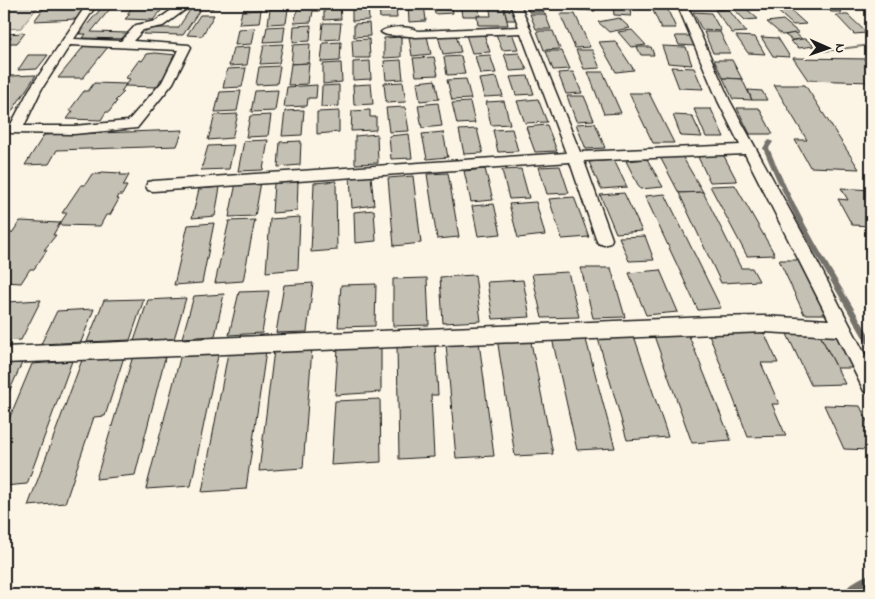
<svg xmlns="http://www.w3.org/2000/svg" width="875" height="599" font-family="'Indie Flower',sans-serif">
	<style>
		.green { fill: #dbd5c8; stroke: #7c7872 }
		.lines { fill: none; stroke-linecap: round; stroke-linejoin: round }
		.stream { fill: #75726c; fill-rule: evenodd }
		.building { fill: #c4c0b3; stroke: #1c1c1c }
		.street-casing { stroke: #1c1c1c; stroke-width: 3 }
		.street { fill: #fcf5e5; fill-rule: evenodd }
	</style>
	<rect width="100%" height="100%" fill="#fcf5e5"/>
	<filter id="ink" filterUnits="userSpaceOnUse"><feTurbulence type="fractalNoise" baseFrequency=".02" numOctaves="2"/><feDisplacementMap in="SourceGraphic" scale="10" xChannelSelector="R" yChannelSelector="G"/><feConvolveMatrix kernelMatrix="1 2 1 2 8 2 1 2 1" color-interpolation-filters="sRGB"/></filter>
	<g filter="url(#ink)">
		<path class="green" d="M 4,4 L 40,4 L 21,28 L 4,29 Z"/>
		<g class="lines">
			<g class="stream">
				<path d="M 871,44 L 871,46 L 824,52 L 822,51 L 824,50 Z"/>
				<path d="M 770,140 L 773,142 L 769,148 C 796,215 835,276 871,338 L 871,347 L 868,346 C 831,281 792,218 763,148 L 768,141 Z"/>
				<path d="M 871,573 L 871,583 L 855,592 L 853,595 L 842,595 C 847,584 860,578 871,573 Z"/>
			</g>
		</g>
		<g class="building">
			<path d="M 47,4 L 86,4 L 76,19 L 34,21 Z"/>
			<path d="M 105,4 L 114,4 L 91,32 L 129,33 L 125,39 L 83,38 L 86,34 L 79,34 Z"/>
			<path d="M 135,4 L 167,4 L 153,20 L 125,19 L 130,14 L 127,14 Z"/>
			<path d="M 194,4 L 215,4 L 213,8 L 201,8 L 183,35 L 143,34 L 148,28 L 178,28 Z"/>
			<path d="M 324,4 L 340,4 L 341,19 L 324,20 Z"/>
			<path d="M 352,4 L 368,4 L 369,20 L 352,21 Z"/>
			<path d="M 379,4 L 396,4 L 397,18 L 380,18 Z"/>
			<path d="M 408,4 L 424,4 L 426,21 L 409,22 Z"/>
			<path d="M 433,4 L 451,4 L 453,13 L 435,14 Z"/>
			<path d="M 460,4 L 478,4 L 480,16 L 462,16 Z"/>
			<path d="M 489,4 L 503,4 L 508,25 L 478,25 L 477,16 L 491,16 Z"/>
			<path d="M 526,4 L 541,4 L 544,12 L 529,12 Z"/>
			<path d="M 578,4 L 594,4 L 595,11 L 578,10 Z"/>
			<path d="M 613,4 L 629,4 L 631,16 L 614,15 Z"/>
			<path d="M 650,4 L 665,4 L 676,28 L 661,28 Z"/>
			<path d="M 689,4 L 708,4 L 711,8 L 691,8 Z"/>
			<path d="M 741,4 L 758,19 L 745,20 L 729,5 Z"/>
			<path d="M 823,4 L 834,4 L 842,12 L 831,12 Z"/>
			<path d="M 321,6 L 320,11 L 313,11 L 311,22 L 294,23 L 298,7 Z"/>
			<path d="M 787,7 L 806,24 L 793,25 L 774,8 Z"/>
			<path d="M 270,9 L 288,9 L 286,23 L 268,24 Z"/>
			<path d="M 504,9 L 514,9 L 517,20 L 507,20 Z"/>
			<path d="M 728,9 L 746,32 L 732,33 L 715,10 Z"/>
			<path d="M 261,10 L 259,23 L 239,24 L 242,11 Z"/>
			<path d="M 693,12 L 711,13 L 721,31 L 702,30 Z"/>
			<path d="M 530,14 L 545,14 L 551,29 L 536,29 Z"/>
			<path d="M 560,14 L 575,14 L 590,47 L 575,48 Z"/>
			<path d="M 200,15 L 214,15 L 202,36 L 187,35 Z"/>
			<path d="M 836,15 L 848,15 L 867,33 L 854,34 Z"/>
			<path d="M 619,18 L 630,28 L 609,32 L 598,22 Z"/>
			<path d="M 783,20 L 799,33 L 782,35 L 767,22 Z"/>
			<path d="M 323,23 L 341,23 L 339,39 L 321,40 Z"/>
			<path d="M 369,23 L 370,36 L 354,37 L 354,24 Z"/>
			<path d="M 311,25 L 310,41 L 293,42 L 294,26 Z"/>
			<path d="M 285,26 L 283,41 L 264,42 L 267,27 Z"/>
			<path d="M 255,28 L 252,44 L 235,45 L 238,29 Z"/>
			<path d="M 632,30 L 646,45 L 631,47 L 618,32 Z"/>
			<path d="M 537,31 L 553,31 L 560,49 L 544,50 Z"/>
			<path d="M 704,32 L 720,32 L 730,53 L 713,53 Z"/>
			<path d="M 25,33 L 17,43 L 6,43 L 11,37 L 4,38 L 4,34 Z"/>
			<path d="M 512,33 L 518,49 L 502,50 L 496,34 Z"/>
			<path d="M 795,33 L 802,39 L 792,40 L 785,35 Z"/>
			<path d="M 484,34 L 490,52 L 472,53 L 466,35 Z"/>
			<path d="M 456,35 L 461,52 L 443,54 L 438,36 Z"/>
			<path d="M 427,36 L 431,54 L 412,56 L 409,37 Z"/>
			<path d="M 675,36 L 691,36 L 695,46 L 679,45 Z"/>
			<path d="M 736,36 L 755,37 L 765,54 L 748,53 Z"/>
			<path d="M 401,37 L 401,57 L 384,58 L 384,38 Z"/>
			<path d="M 761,37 L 778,38 L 790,57 L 773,56 Z"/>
			<path d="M 369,39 L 370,58 L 353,58 L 352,40 Z"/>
			<path d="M 802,39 L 806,39 L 814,46 L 799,48 L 790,41 Z"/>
			<path d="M 615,41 L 634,70 L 616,72 L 599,42 Z"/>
			<path d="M 341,42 L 340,61 L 321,62 L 323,43 Z"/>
			<path d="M 283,44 L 279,63 L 260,64 L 264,45 Z"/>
			<path d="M 310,44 L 309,63 L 291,64 L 293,45 Z"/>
			<path d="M 84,46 L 108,47 L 83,78 L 58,78 Z"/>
			<path d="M 662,46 L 686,47 L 692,65 L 668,63 Z"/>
			<path d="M 250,47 L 247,65 L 229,66 L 233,48 Z"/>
			<path d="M 637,47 L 651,47 L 654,55 L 641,55 Z"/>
			<path d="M 576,50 L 592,50 L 600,68 L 584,69 Z"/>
			<path d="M 546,51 L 562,51 L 570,69 L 553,70 Z"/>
			<path d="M 155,53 L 177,55 L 164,80 L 161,79 L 157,87 L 125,86 L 130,79 L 126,78 L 139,60 L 142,61 L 147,54 Z"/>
			<path d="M 519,53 L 527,70 L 510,71 L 504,54 Z"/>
			<path d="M 28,55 L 48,55 L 37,69 L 18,70 Z"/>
			<path d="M 490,55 L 496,73 L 480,74 L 475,56 Z"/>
			<path d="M 461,56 L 465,74 L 447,75 L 444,57 Z"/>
			<path d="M 434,57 L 438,75 L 416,76 L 413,58 Z"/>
			<path d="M 793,58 L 871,59 L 871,82 L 808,80 Z"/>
			<path d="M 401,60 L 403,79 L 386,80 L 384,61 Z"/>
			<path d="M 714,60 L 732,60 L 742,79 L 723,78 Z"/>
			<path d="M 370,61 L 371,79 L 353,80 L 353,62 Z"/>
			<path d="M 309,63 L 307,84 L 288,85 L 291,64 Z"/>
			<path d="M 341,63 L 342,82 L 323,84 L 323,64 Z"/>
			<path d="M 280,66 L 277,84 L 256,85 L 259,67 Z"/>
			<path d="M 671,67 L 694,68 L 703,89 L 679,88 Z"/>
			<path d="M 246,68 L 242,87 L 223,88 L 227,69 Z"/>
			<path d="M 573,72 L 582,93 L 566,94 L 558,73 Z"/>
			<path d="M 588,72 L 603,72 L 621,113 L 604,114 Z"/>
			<path d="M 36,75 L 8,117 L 4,117 L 4,84 L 10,76 Z"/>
			<path d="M 528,76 L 534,94 L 516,95 L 510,77 Z"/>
			<path d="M 497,77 L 503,96 L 484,97 L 479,79 Z"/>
			<path d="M 723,78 L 742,79 L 752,100 L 733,99 Z"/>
			<path d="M 466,79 L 471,99 L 452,100 L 447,80 Z"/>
			<path d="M 435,80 L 439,99 L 420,101 L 417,82 Z"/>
			<path d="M 403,82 L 406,102 L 386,103 L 384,83 Z"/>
			<path d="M 94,83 L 126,84 L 121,92 L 124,92 L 115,101 L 117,101 L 109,112 L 106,112 L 101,120 L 67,119 L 73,111 L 69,111 L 84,91 L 88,91 Z"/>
			<path d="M 371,84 L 373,104 L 354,105 L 353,85 Z"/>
			<path d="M 317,85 L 316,98 L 308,98 L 307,106 L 284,107 L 287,87 Z"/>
			<path d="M 339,85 L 339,106 L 321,107 L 322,86 Z"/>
			<path d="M 774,85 L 805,85 L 859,169 L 810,167 L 795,140 L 807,140 Z"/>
			<path d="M 278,90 L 275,111 L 251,112 L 255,91 Z"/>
			<path d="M 748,90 L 762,91 L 767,100 L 752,100 Z"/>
			<path d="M 241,91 L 237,111 L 215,112 L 220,92 Z"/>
			<path d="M 629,93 L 649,93 L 674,143 L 653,143 Z"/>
			<path d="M 567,96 L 584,96 L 594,120 L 576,121 Z"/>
			<path d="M 538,99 L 547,122 L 525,123 L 517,101 Z"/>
			<path d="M 504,101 L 510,124 L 491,125 L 486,102 Z"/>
			<path d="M 470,102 L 475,123 L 457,124 L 452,103 Z"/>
			<path d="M 438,103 L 442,126 L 422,128 L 418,105 Z"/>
			<path d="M 405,107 L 409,131 L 389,132 L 386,108 Z"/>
			<path d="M 737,108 L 759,108 L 773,134 L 750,134 Z"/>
			<path d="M 694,109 L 711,109 L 724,137 L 706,137 Z"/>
			<path d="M 304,110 L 302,135 L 282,136 L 285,111 Z"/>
			<path d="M 370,110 L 370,117 L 376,117 L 376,130 L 351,131 L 352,111 Z"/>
			<path d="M 339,111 L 339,132 L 317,134 L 317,112 Z"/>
			<path d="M 238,114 L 232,138 L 208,140 L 215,115 Z"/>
			<path d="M 271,115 L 268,136 L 246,137 L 250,116 Z"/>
			<path d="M 673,115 L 692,116 L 702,137 L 681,136 Z"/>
			<path d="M 595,123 L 605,148 L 586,149 L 576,124 Z"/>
			<path d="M 547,125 L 557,151 L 535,152 L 526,127 Z"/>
			<path d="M 477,129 L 483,153 L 464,154 L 459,130 Z"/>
			<path d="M 512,129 L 518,151 L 498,152 L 493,130 Z"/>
			<path d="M 183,130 L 177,146 L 57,150 L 49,164 L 25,165 L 44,135 Z"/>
			<path d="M 443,132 L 448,157 L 427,159 L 422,134 Z"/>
			<path d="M 377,134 L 378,163 L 355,164 L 355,136 Z"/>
			<path d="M 409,134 L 412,158 L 391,159 L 389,136 Z"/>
			<path d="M 268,140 L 263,170 L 238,171 L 244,141 Z"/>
			<path d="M 301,141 L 300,165 L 278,167 L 280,142 Z"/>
			<path d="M 234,145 L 229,169 L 201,170 L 208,146 Z"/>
			<path d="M 723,154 L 737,181 L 710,182 L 697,155 Z"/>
			<path d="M 682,156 L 703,192 L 679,193 L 660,157 Z"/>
			<path d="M 647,159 L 663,187 L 640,189 L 626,161 Z"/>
			<path d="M 614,160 L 627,187 L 601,189 L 589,162 Z"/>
			<path d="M 560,166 L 569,193 L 547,194 L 539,167 Z"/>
			<path d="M 485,169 L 493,200 L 471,202 L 464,171 Z"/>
			<path d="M 521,169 L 529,198 L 509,199 L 502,170 Z"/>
			<path d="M 102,172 L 121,173 L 120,175 L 129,175 L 123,186 L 127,186 L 122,195 L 119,195 L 117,199 L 119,199 L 110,215 L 106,215 L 100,226 L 59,225 L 67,213 L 62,213 L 81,185 L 85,185 L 92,174 L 100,174 Z"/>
			<path d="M 448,173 L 459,237 L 437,239 L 427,174 Z"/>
			<path d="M 371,176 L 374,205 L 352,208 L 350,178 Z"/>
			<path d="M 413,176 L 421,243 L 394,246 L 388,178 Z"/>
			<path d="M 336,181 L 337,250 L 311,252 L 314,183 Z"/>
			<path d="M 261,182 L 255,216 L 229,217 L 236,183 Z"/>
			<path d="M 298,182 L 297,211 L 272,213 L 274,183 Z"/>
			<path d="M 735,185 L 775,255 L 747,256 L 710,186 Z"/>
			<path d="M 220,187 L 215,216 L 192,218 L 199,189 Z"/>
			<path d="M 841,188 L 871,190 L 871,226 L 852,225 L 838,199 L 848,200 Z"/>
			<path d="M 703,192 L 741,268 L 752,268 L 759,281 L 721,283 L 679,193 Z"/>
			<path d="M 624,193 L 642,231 L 616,233 L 600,195 Z"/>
			<path d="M 665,194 L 721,308 L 698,310 L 645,196 Z"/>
			<path d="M 574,197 L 589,237 L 562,239 L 549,199 Z"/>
			<path d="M 536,202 L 545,235 L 518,238 L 509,204 Z"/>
			<path d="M 494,204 L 501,234 L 478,236 L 472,206 Z"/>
			<path d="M 374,210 L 376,241 L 355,243 L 354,212 Z"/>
			<path d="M 300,217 L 298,269 L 266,272 L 270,219 Z"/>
			<path d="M 255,220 L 243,281 L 215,283 L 229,221 Z"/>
			<path d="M 20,221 L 60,223 L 53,235 L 56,235 L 44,250 L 47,250 L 34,269 L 30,269 L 21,283 L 4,282 L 4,237 L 7,233 L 12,233 Z"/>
			<path d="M 214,223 L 202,283 L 174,285 L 188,225 Z"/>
			<path d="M 645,236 L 654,260 L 629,261 L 619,237 Z"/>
			<path d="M 779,260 L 799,260 L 827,314 L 804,314 Z"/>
			<path d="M 581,268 L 611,268 L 625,317 L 593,318 Z"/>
			<path d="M 660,270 L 678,312 L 646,315 L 629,273 Z"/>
			<path d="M 568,272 L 579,317 L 542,318 L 532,274 Z"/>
			<path d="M 475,275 L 481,321 L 443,323 L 440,277 Z"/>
			<path d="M 427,278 L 429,325 L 393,326 L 393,279 Z"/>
			<path d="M 523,280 L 530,317 L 493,319 L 487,282 Z"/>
			<path d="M 313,283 L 307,332 L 276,333 L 284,285 Z"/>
			<path d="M 376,284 L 375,326 L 338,327 L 341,285 Z"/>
			<path d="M 269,291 L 262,333 L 229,335 L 239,292 Z"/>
			<path d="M 224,294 L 215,336 L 182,338 L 194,296 Z"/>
			<path d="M 186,298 L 174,339 L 134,341 L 148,300 Z"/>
			<path d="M 144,299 L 130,340 L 87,342 L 104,300 Z"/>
			<path d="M 41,300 L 21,340 L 4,341 L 4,308 L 7,302 Z"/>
			<path d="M 94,309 L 81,342 L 41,344 L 57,311 Z"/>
			<path d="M 762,328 L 778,363 L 761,363 L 779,404 L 772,404 L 786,436 L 748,437 L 707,329 Z"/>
			<path d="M 687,331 L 731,440 L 692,443 L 653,333 Z"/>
			<path d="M 818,331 L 837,368 L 845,384 L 811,385 L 786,332 Z"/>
			<path d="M 633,333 L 668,437 L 627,440 L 597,335 Z"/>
			<path d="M 820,335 L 838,335 L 855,368 L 837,368 Z"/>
			<path d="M 585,336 L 615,448 L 577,450 L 552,338 Z"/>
			<path d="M 530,337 L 553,454 L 515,456 L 497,338 Z"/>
			<path d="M 479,342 L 494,456 L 456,458 L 446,344 Z"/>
			<path d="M 435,343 L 438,395 L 431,395 L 434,457 L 399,459 L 397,345 Z"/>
			<path d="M 381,345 L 381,392 L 335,395 L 338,348 Z"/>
			<path d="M 312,348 L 303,468 L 259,471 L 274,350 Z"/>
			<path d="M 219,351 L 191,486 L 146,489 L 181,354 Z"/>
			<path d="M 266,351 L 246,489 L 202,492 L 228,353 Z"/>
			<path d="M 166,354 L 135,475 L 96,479 L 133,356 Z"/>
			<path d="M 124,357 L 105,416 L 94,417 L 65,503 L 28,506 L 82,360 Z"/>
			<path d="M 72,361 L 27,484 L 4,486 L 4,431 L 32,364 Z"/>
			<path d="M 22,363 L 4,403 L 4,364 Z"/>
			<path d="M 380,399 L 381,462 L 331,465 L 335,401 Z"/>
			<path d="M 824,405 L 860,406 L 871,429 L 871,450 L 844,449 Z"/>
		</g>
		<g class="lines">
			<defs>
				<g id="street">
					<path d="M 87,4 L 97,4 L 74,39 L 121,41 L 136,25 L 156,21 L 180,4 L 193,4 L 163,26 L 143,30 L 133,41 L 189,45 L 191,47 L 173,83 L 137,128 L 74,134 L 10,133 L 8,130 L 29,90 ZM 70,45 L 178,50 L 162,82 L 128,121 L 74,126 L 24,126 L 41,90 Z"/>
					<path d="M 510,4 L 520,4 L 580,152 L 740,145 L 718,101 L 677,4 L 687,4 L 730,101 L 806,240 L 871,366 L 871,394 L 864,391 L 837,336 L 764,332 L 4,363 L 4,347 L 709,317 L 764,316 L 829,320 L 745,154 L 584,161 L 612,239 L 610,243 L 604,245 L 598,243 L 596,239 L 570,162 L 153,191 L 148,190 L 146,186 L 148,182 L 153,181 L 566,153 L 521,33 L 415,37 C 405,34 388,38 381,32 C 387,26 410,26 418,31 L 519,27 Z"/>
				</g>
			</defs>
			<use href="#street" class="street-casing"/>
			<use href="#street" class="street"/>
		</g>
	</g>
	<rect width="875" height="599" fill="none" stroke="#fcf5e5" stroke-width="20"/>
	<rect x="10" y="10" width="855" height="579" fill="none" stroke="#1c1c1c" stroke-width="2" filter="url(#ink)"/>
	<g transform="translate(828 48) rotate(92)" stroke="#fcf5e5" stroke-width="4" paint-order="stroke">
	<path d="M0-4L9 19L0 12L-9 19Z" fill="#1c1c1c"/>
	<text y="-8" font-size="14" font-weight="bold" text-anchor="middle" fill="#1c1c1c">N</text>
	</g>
</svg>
